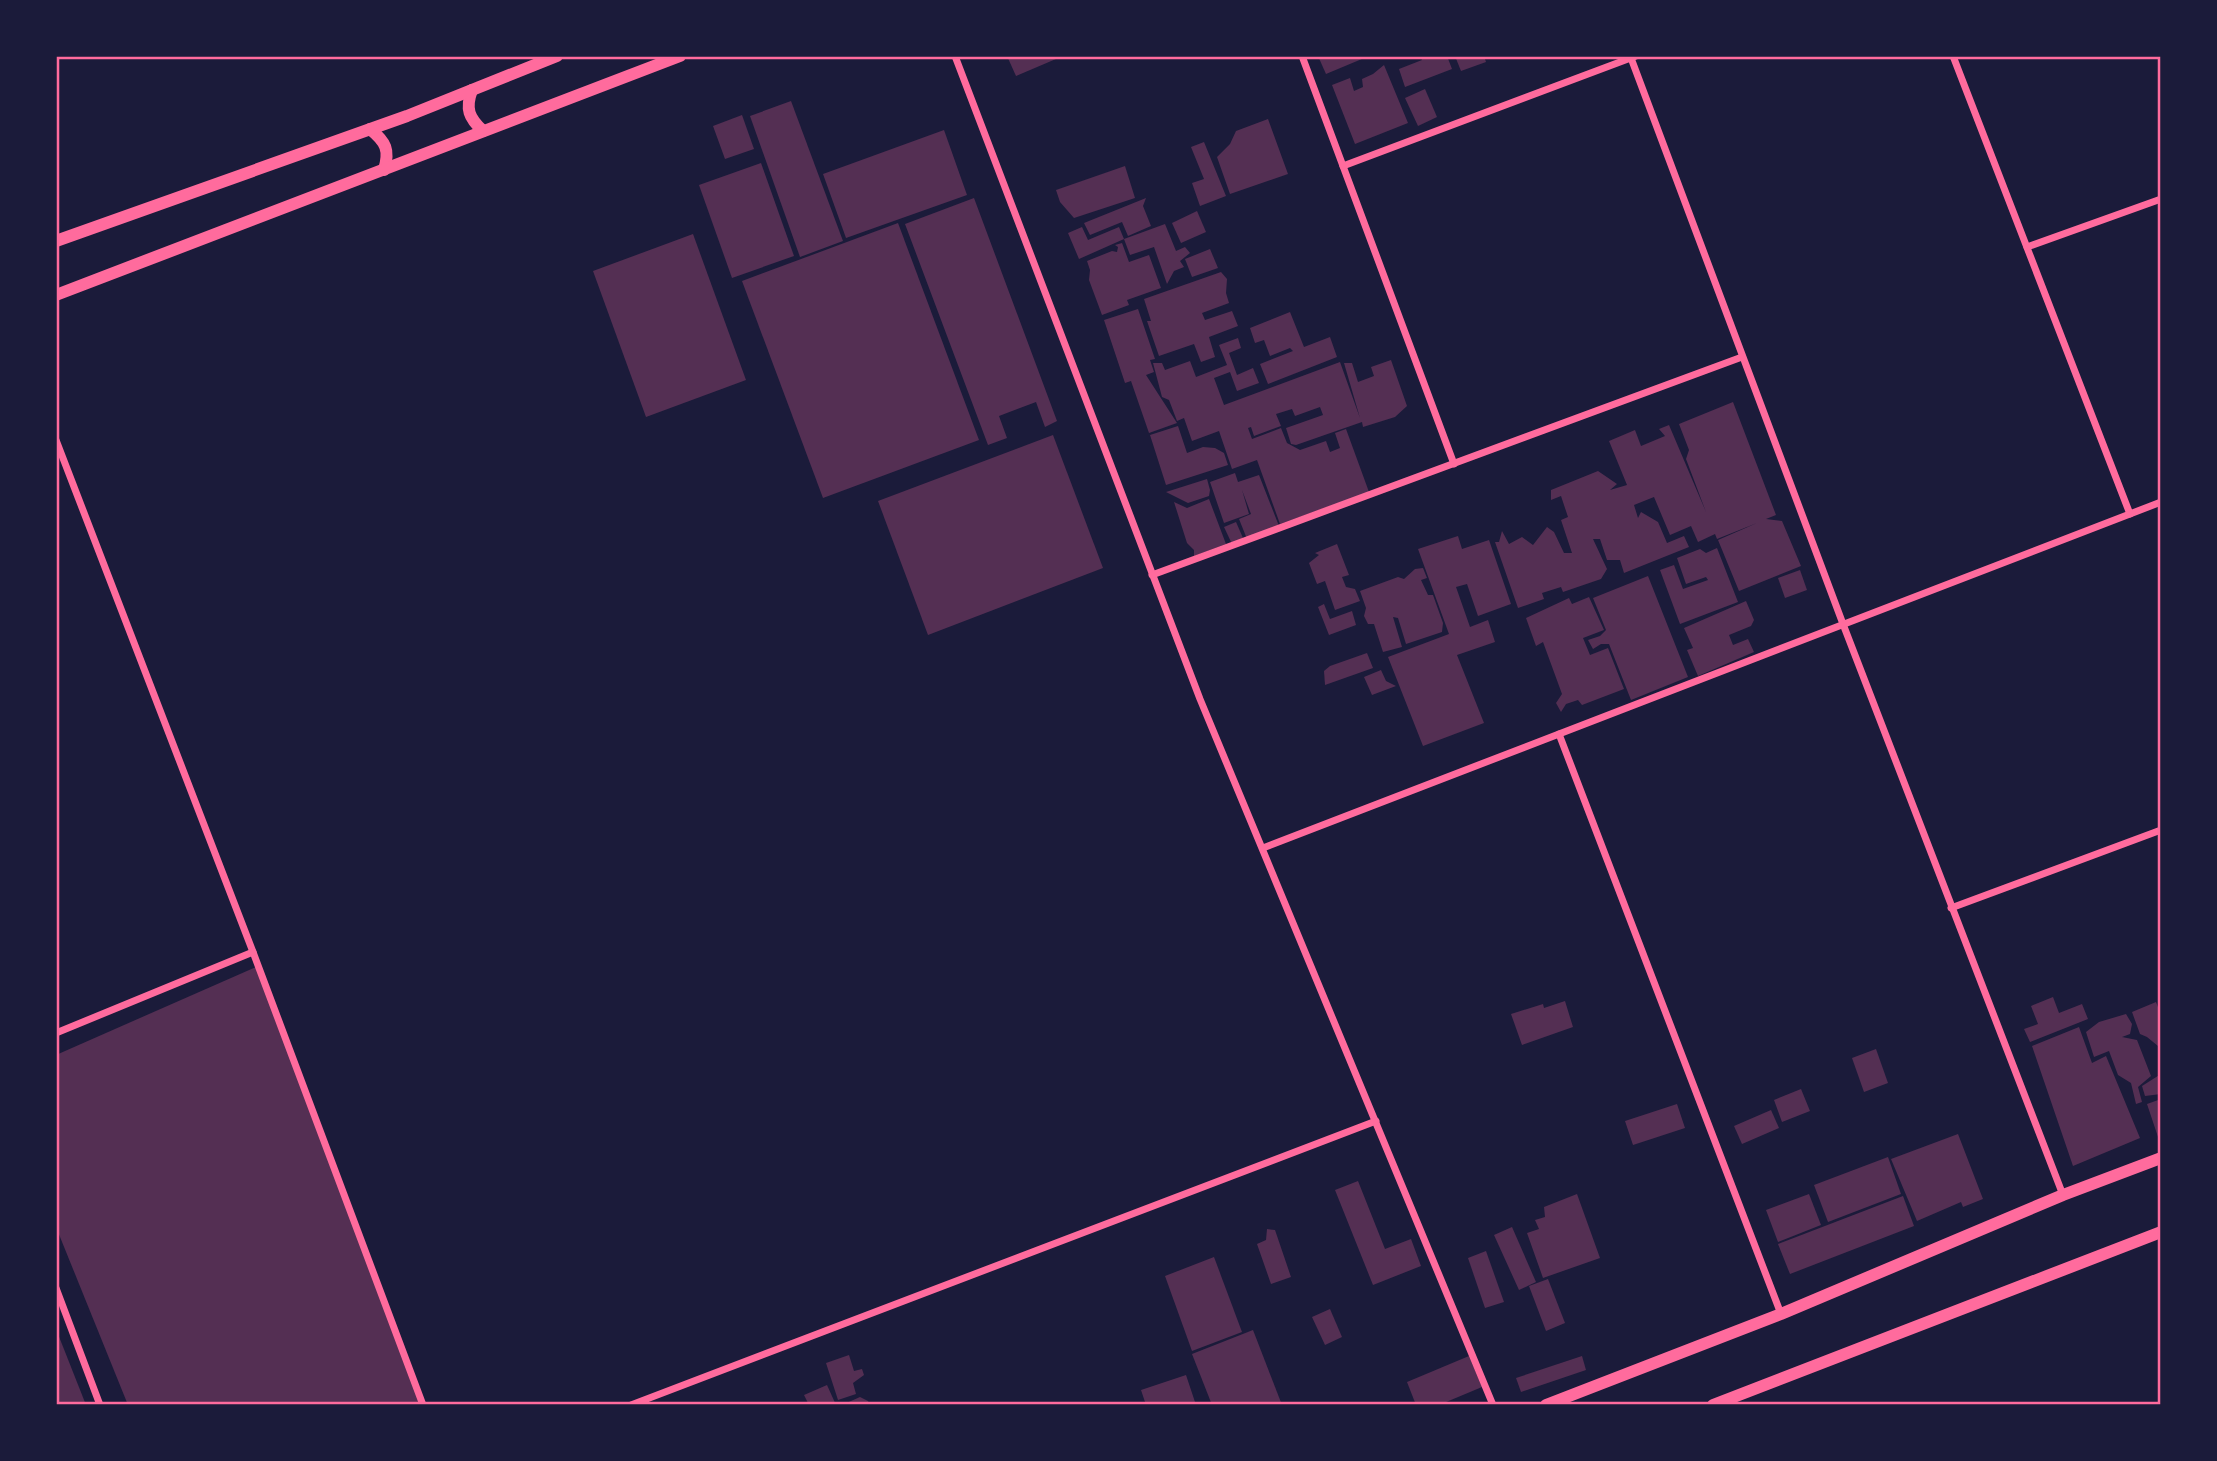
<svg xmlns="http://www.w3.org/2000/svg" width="2217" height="1461" font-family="Poppins,sans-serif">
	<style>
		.building { fill: #542f53 }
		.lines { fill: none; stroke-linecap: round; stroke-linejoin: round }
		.minor { stroke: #ff6b9d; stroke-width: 7 }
		.tertiary { stroke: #ff6b9d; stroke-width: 12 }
		.neatline { fill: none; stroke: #ff6b9d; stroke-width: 2.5 }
	</style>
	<rect width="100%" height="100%" fill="#1b1b3a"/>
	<g class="building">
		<path d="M 1007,56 L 1063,56 L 1016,76 Z"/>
		<path d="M 1318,56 L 1369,56 L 1326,74 Z"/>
		<path d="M 1420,56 L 1447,56 L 1452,69 L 1405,87 L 1399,69 L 1422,60 Z"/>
		<path d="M 1455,56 L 1484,56 L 1486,62 L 1461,71 Z"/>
		<path d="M 1384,65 L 1408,123 L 1355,144 L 1332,85 L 1350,78 L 1354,91 L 1363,87 L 1362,79 L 1373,74 Z"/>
		<path d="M 1425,89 L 1437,117 L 1418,126 L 1405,98 Z"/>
		<path d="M 791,101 L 843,241 L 800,257 L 750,116 Z"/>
		<path d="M 742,115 L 754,149 L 725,159 L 713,126 Z"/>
		<path d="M 1268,119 L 1288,174 L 1230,194 L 1217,157 L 1230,144 L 1236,131 Z"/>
		<path d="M 944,130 L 967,195 L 846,238 L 823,174 Z"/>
		<path d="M 1204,142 L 1226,196 L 1200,206 L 1192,183 L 1204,179 L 1191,147 Z"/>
		<path d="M 761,163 L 794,256 L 732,278 L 699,185 Z"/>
		<path d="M 1125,166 L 1135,198 L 1074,218 L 1060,202 L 1056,190 Z"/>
		<path d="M 974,198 L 1057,421 L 1045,427 L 1036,402 L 999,416 L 1007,438 L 988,445 L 905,224 Z"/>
		<path d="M 1146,198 L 1143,206 L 1151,226 L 1128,236 L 1122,222 L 1090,235 L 1084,223 Z"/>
		<path d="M 1197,211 L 1206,232 L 1181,243 L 1172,223 Z"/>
		<path d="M 898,223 L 979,440 L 823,498 L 742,281 Z"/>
		<path d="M 1165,224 L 1176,251 L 1185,247 L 1190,253 L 1180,261 L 1184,267 L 1174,271 L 1167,284 L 1154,247 L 1130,255 L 1124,239 L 1079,259 L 1068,233 L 1082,227 L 1088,240 L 1119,227 L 1124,239 Z"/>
		<path d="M 693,234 L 746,380 L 646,417 L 593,271 Z"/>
		<path d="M 1122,243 L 1129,262 L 1149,255 L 1161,288 L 1127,300 L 1129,305 L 1102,315 L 1089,280 L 1090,270 L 1087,261 L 1112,251 L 1117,252 L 1118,247 L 1115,245 Z"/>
		<path d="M 1210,249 L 1218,268 L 1192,277 L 1185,259 Z"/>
		<path d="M 1221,272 L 1227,279 L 1226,293 L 1229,303 L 1202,313 L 1205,320 L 1232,311 L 1238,326 L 1209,337 L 1215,357 L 1201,362 L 1194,344 L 1159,356 L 1147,321 L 1151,321 L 1144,299 Z"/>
		<path d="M 1138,309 L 1155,359 L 1150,360 L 1154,372 L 1146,375 L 1177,423 L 1149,433 L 1131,381 L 1125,383 L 1104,320 Z"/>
		<path d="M 1290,312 L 1304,347 L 1330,337 L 1337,357 L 1268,384 L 1260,364 L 1293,351 L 1290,348 L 1270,356 L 1264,340 L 1255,343 L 1250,328 Z"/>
		<path d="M 1238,338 L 1241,348 L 1229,353 L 1237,375 L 1253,368 L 1259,383 L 1237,391 L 1230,372 L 1214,378 L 1224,405 L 1340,362 L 1360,418 L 1344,363 L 1352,363 L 1358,382 L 1374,376 L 1371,367 L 1391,360 L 1407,406 L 1395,417 L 1363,427 L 1362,422 L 1296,445 L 1291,444 L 1286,428 L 1323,415 L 1320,407 L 1295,416 L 1292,409 L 1276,414 L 1281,426 L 1254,436 L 1251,427 L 1248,428 L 1252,439 L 1281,428 L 1287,443 L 1300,450 L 1326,441 L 1330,452 L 1340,448 L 1335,433 L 1346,429 L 1369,492 L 1280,524 L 1257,460 L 1232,469 L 1219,431 L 1192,441 L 1184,418 L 1177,421 L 1169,400 L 1162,397 L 1153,363 L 1162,363 L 1165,370 L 1190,361 L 1196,377 L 1227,365 L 1219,345 Z"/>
		<path d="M 1733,402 L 1776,515 L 1766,519 L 1782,521 L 1801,566 L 1739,591 L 1718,540 L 1757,523 L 1717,539 L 1715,534 L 1698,542 L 1691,526 L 1670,535 L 1654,497 L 1634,505 L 1638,518 L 1641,512 L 1658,522 L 1667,543 L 1684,536 L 1689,547 L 1624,573 L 1620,560 L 1607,560 L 1600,539 L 1593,539 L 1607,569 L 1601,579 L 1563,592 L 1561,587 L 1542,593 L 1544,599 L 1518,608 L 1495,542 L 1499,542 L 1502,531 L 1509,544 L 1522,537 L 1533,545 L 1547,527 L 1554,532 L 1564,553 L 1572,553 L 1561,520 L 1568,517 L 1561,496 L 1551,500 L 1551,490 L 1598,471 L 1617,484 L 1610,490 L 1627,485 L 1609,441 L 1635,430 L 1641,446 L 1665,436 L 1659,429 L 1669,425 L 1706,512 L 1686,459 L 1689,450 L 1679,424 Z"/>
		<path d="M 1178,426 L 1187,453 L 1203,447 L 1215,448 L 1224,453 L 1228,465 L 1166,485 L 1150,435 Z"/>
		<path d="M 1053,435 L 1103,568 L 928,635 L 878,501 Z"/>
		<path d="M 1235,473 L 1238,482 L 1259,475 L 1279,526 L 1247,539 L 1239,519 L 1251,514 L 1242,490 L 1249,514 L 1224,523 L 1210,482 Z"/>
		<path d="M 1207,479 L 1210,490 L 1209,496 L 1188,503 L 1166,492 Z"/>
		<path d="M 1209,499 L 1226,544 L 1194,556 L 1194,550 L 1187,543 L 1174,502 L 1187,508 Z"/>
		<path d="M 1236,522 L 1243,538 L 1232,544 L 1224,527 Z"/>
		<path d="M 1458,536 L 1462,549 L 1489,540 L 1511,604 L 1478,616 L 1467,584 L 1456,587 L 1470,627 L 1488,620 L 1495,642 L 1457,655 L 1484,723 L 1423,746 L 1388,657 L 1449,634 L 1418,549 Z"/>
		<path d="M 1337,544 L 1349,575 L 1342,577 L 1346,587 L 1355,589 L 1360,601 L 1335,610 L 1325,581 L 1317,584 L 1309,563 L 1319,555 L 1315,553 Z"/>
		<path d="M 1717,548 L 1738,602 L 1680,624 L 1660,570 L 1674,565 L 1683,589 L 1708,580 L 1706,577 L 1686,584 L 1677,558 L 1700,549 L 1706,553 Z"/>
		<path d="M 1423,568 L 1427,578 L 1421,580 L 1428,595 L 1433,595 L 1443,623 L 1442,632 L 1406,644 L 1398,618 L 1393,617 L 1402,647 L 1383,652 L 1374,624 L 1368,624 L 1364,616 L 1366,608 L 1360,591 L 1398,577 L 1404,579 L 1415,569 Z"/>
		<path d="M 1800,570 L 1807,590 L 1785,598 L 1778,578 Z"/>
		<path d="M 1648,576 L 1688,677 L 1631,700 L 1609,644 L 1601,644 L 1593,649 L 1588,640 L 1600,636 L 1606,630 L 1593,598 Z"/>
		<path d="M 1589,597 L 1604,630 L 1583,638 L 1590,655 L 1608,648 L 1624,689 L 1582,705 L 1578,700 L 1566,704 L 1561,712 L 1556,703 L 1562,694 L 1543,642 L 1536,646 L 1526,618 L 1569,598 L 1572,604 Z"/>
		<path d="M 1746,601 L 1754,620 L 1751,626 L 1729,635 L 1733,645 L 1748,639 L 1754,652 L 1698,676 L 1687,650 L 1693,648 L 1684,628 Z"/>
		<path d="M 1324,604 L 1330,619 L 1352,611 L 1356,625 L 1329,635 L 1318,607 Z"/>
		<path d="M 1367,653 L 1373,668 L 1325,685 L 1324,671 L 1330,666 Z"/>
		<path d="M 1381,670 L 1386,681 L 1396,686 L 1372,695 L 1364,677 Z"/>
		<path d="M 258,966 L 422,1405 L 128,1405 L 56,1227 L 56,1055 Z"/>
		<path d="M 2053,997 L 2059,1013 L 2082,1004 L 2088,1019 L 2030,1042 L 2024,1029 L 2038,1024 L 2031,1006 Z"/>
		<path d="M 1565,1001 L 1573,1027 L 1522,1045 L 1511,1014 L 1543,1004 L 1544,1008 Z"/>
		<path d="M 2156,1002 L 2161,1015 L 2161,1053 L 2158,1046 L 2147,1037 L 2140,1034 L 2132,1012 Z"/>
		<path d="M 2126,1014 L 2132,1024 L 2130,1034 L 2122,1037 L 2137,1040 L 2151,1076 L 2138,1087 L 2142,1102 L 2136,1104 L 2131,1083 L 2118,1075 L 2109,1051 L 2094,1057 L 2086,1032 L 2099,1022 Z"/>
		<path d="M 2079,1027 L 2092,1063 L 2106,1056 L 2140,1138 L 2073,1166 L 2032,1046 Z"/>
		<path d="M 1876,1049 L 1888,1083 L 1864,1092 L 1852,1058 Z"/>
		<path d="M 2161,1074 L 2161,1094 L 2145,1096 L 2142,1086 Z"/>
		<path d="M 1801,1089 L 1810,1111 L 1782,1122 L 1774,1100 Z"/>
		<path d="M 2161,1099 L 2161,1143 L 2160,1143 L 2147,1104 Z"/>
		<path d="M 1677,1104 L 1685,1128 L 1633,1145 L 1625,1121 Z"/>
		<path d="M 1771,1110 L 1779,1128 L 1742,1144 L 1734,1126 Z"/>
		<path d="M 1958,1134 L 1983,1199 L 1963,1207 L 1961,1202 L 1917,1221 L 1891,1159 Z"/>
		<path d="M 1888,1157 L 1901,1194 L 1828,1222 L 1814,1185 Z"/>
		<path d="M 1358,1181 L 1385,1249 L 1411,1239 L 1421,1266 L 1373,1285 L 1335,1190 Z"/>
		<path d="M 1577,1194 L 1600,1258 L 1543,1278 L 1527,1233 L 1539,1229 L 1535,1220 L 1545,1217 L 1544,1207 Z"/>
		<path d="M 1809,1194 L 1821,1225 L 1778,1242 L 1766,1210 Z"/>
		<path d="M 1903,1196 L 1914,1226 L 1790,1274 L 1778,1244 Z"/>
		<path d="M 1512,1227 L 1536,1282 L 1519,1290 L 1494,1235 Z"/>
		<path d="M 1267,1229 L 1275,1230 L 1291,1277 L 1271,1284 L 1257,1244 L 1266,1240 Z"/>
		<path d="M 1486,1251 L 1504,1302 L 1485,1308 L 1468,1258 Z"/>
		<path d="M 1214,1257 L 1242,1332 L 1192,1351 L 1165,1276 Z"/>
		<path d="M 1548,1279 L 1565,1323 L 1546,1331 L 1529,1286 Z"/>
		<path d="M 1330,1309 L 1342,1337 L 1325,1345 L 1312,1317 Z"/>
		<path d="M 56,1329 L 86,1405 L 56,1405 Z"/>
		<path d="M 1253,1330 L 1282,1405 L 1212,1405 L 1192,1354 Z"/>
		<path d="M 849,1355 L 854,1371 L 862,1369 L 864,1375 L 853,1383 L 856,1394 L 838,1400 L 826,1363 Z"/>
		<path d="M 1469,1356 L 1482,1387 L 1439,1405 L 1416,1405 L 1407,1382 Z"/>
		<path d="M 1582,1356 L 1586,1370 L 1521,1392 L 1516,1378 Z"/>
		<path d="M 1186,1375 L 1196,1405 L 1146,1405 L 1141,1390 Z"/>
		<path d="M 827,1385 L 836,1405 L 809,1405 L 804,1395 Z"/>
		<path d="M 860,1397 L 868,1401 L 870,1405 L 842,1405 Z"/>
	</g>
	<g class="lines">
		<g class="minor">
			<path d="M 955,56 L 1200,699 L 1493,1405"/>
			<path d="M 1302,56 L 1454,464"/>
			<path d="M 1953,56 L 2130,514"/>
			<path d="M 1631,58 L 1843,624 L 2063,1195"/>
			<path d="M 1343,166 L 1636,56"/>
			<path d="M 2027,247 L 2161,199"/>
			<path d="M 56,440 L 253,952 L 423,1405"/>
			<path d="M 1152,575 L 1742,357"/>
			<path d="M 1559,734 L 1781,1314"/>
			<path d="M 1263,848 L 2161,502"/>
			<path d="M 1951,908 L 2161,830"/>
			<path d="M 56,1033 L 253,952"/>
			<path d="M 56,1288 L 100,1405"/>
			<path d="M 631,1405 L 1376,1121"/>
		</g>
		<g class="tertiary">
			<path d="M 472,90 C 465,109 469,118 483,131"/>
			<path d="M 370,129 C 386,142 390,150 384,170"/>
			<path d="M 56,241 L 407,116 L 557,56"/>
			<path d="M 56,295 L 680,56"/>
			<path d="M 1546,1405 L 1781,1314 L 2063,1195 L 2161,1158"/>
			<path d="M 1713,1405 L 2161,1232"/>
		</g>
	</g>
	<rect width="2217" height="1461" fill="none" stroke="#1b1b3a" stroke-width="116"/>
	<rect x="58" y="58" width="2101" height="1345" class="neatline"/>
</svg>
